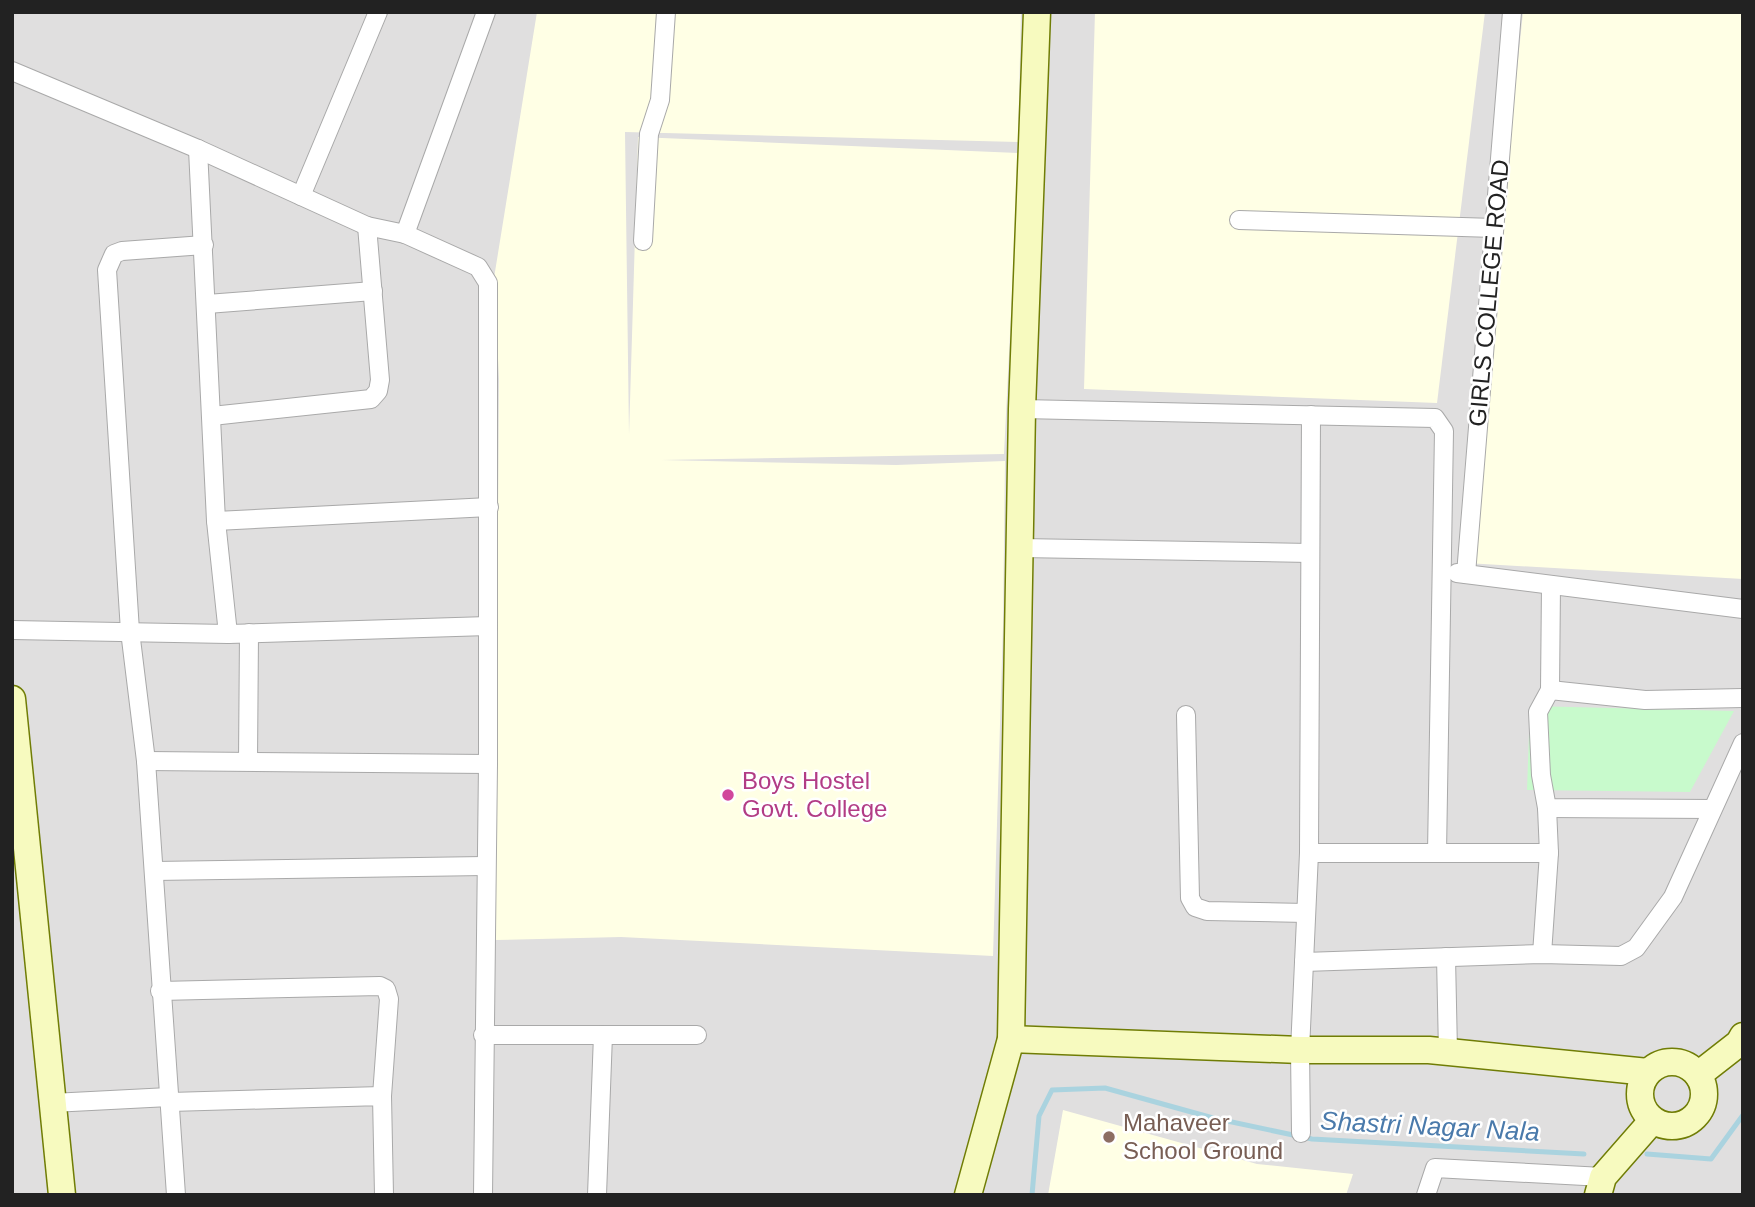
<svg xmlns="http://www.w3.org/2000/svg" width="1755" height="1207" font-family="Helvetica,sans-serif">
	<style>
		.residential { fill: #e0dfdf }
		.education { fill: #ffffe5 }
		.park { fill: #c8facc }
		.lines { fill: none; stroke-linecap: round; stroke-linejoin: round }
		.stream { stroke: #aad3df; stroke-width: 5 }
		.street-casing { stroke: #a9a9a9; stroke-width: 20 }
		.secondary-casing { stroke: #707d05; stroke-width: 29 }
		.street { stroke: #fff; stroke-width: 18 }
		.secondary { stroke: #f7fabf; stroke-width: 26 }
		.hotel-dot { fill: #d1479c; stroke: #fff; stroke-width: 2.5 }
		.education-dot { fill: #8d6e63; stroke: #fff; stroke-width: 2.5 }
		.labels { text-anchor: middle; stroke-width: 5; stroke-linejoin: round; paint-order: stroke }
		.street-label { font-size: 24px; fill: #222; stroke: #fff }
		.hotel-label { font-size: 24px; fill: #b23c85; stroke: #fff; text-anchor: start }
		.education-label { font-size: 24px; fill: #785e54; stroke: #fff; text-anchor: start }
		.water-label { font-size: 26px; font-style: italic; fill: #4a7aab; stroke: #fff }
	</style>
	<rect width="100%" height="100%" fill="#f2efe9"/>
	<rect class="residential" x="12" y="12" width="1731" height="1183"/>
	<g class="education">
		<path d="M 537,12 L 1021,12 L 1018,142 L 625,132 L 629,435 L 638,137 L 1019,153 L 1004,454 L 661,460 L 896,465 L 1005,461 L 1003,625 L 993,956 L 621,937 L 495,940 L 499,379 L 494,278 Z"/>
		<path d="M 1095,12 L 1485,12 L 1437,403 L 1084,389 Z"/>
		<path d="M 1523,12 L 1743,12 L 1743,579 L 1466,563 Z"/>
		<path d="M 1063,1110 L 1257,1164 L 1353,1174 L 1346,1195 L 1048,1195 Z"/>
	</g>
	<path class="park" d="M 1530,706 L 1734,711 L 1690,792 L 1527,790 Z"/>
	<g class="lines">
		<g class="stream">
			<path d="M 1647,1154 L 1711,1159 L 1743,1115"/>
			<path d="M 1032,1195 L 1039,1116 L 1052,1090 L 1105,1088 L 1213,1118 L 1312,1139 L 1584,1154"/>
		</g>
		<defs>
			<g id="street">
				<path d="M 12,71 L 198,149 L 367,226 L 405,234 L 478,267 L 488,283 L 488,764 L 483,1195"/>
				<path d="M 301,196 L 378,12"/>
				<path d="M 1239,220 L 1494,228"/>
				<path d="M 405,234 L 486,12"/>
				<path d="M 643,241 L 649,134 L 660,100 L 666,12"/>
				<path d="M 207,304 L 373,291"/>
				<path d="M 1022,409 L 1435,418 L 1444,431 L 1437,853"/>
				<path d="M 212,416 L 371,399 L 378,391 L 380,380 L 367,226"/>
				<path d="M 216,521 L 489,507"/>
				<path d="M 1020,548 L 1310,553"/>
				<path d="M 1457,573 L 1743,609"/>
				<path d="M 1466,574 L 1512,12"/>
				<path d="M 12,630 L 228,634 L 216,521 L 198,149"/>
				<path d="M 228,634 L 488,626"/>
				<path d="M 1550,690 L 1551,585"/>
				<path d="M 1186,715 L 1190,898 L 1195,907 L 1207,911 L 1306,913"/>
				<path d="M 146,761 L 488,764"/>
				<path d="M 248,761 L 249,633"/>
				<path d="M 1712,809 L 1547,808 L 1541,775 L 1538,712 L 1550,690 L 1645,700 L 1743,698"/>
				<path d="M 1309,853 L 1549,853"/>
				<path d="M 154,871 L 484,866"/>
				<path d="M 1542,954 L 1549,853 L 1547,808"/>
				<path d="M 1446,957 L 1448,1052"/>
				<path d="M 1304,962 L 1542,954 L 1621,956 L 1636,948 L 1673,897 L 1743,743"/>
				<path d="M 160,991 L 380,986 L 386,989 L 389,999 L 382,1096"/>
				<path d="M 483,1035 L 697,1035"/>
				<path d="M 170,1102 L 382,1096 L 384,1195"/>
				<path d="M 52,1103 L 169,1097"/>
				<path d="M 1301,1133 L 1300,1050 L 1309,853 L 1311,415"/>
				<path d="M 176,1195 L 146,761 L 130,631 L 107,270 L 114,254 L 122,251 L 204,245"/>
				<path d="M 597,1195 L 603,1035"/>
				<path d="M 1426,1195 L 1435,1168 L 1603,1177"/>
			</g>
			<g id="secondary">
				<path d="M 12,699 L 62,1195"/>
				<path d="M 1011,1039 L 1300,1050 L 1429,1050 L 1648,1072"/>
				<circle cx="1672" cy="1094" r="32"/>
				<path d="M 1698,1075 L 1739,1043 L 1743,1036"/>
				<path d="M 968,1195 L 1011,1039 L 1022,409 L 1037,12"/>
				<path d="M 1598,1195 L 1603,1177 L 1652,1121"/>
			</g>
		</defs>
		<use href="#street" class="street-casing"/>
		<use href="#secondary" class="secondary-casing"/>
		<use href="#street" class="street"/>
		<use href="#secondary" class="secondary"/>
	</g>
	<circle class="hotel-dot" cx="728" cy="795" r="7"/>
	<circle class="education-dot" cx="1109" cy="1137" r="7"/>
	<g class="labels">
		<g class="street-label">
			<text transform="translate(1489 293) rotate(-85)" y="8">GIRLS COLLEGE ROAD</text>
		</g>
		<g class="hotel-label">
			<text x="742" y="789">Boys Hostel<tspan x="742" dy="28">Govt. College</tspan></text>
		</g>
		<g class="education-label">
			<text x="1123" y="1131">Mahaveer<tspan x="1123" dy="28">School Ground</tspan></text>
		</g>
		<g class="water-label">
			<text transform="translate(1430 1126) rotate(3)" y="9">Shastri Nagar Nala</text>
		</g>
	</g>
	<rect width="1755" height="1207" fill="none" stroke="#222222" stroke-width="28"/>
</svg>
